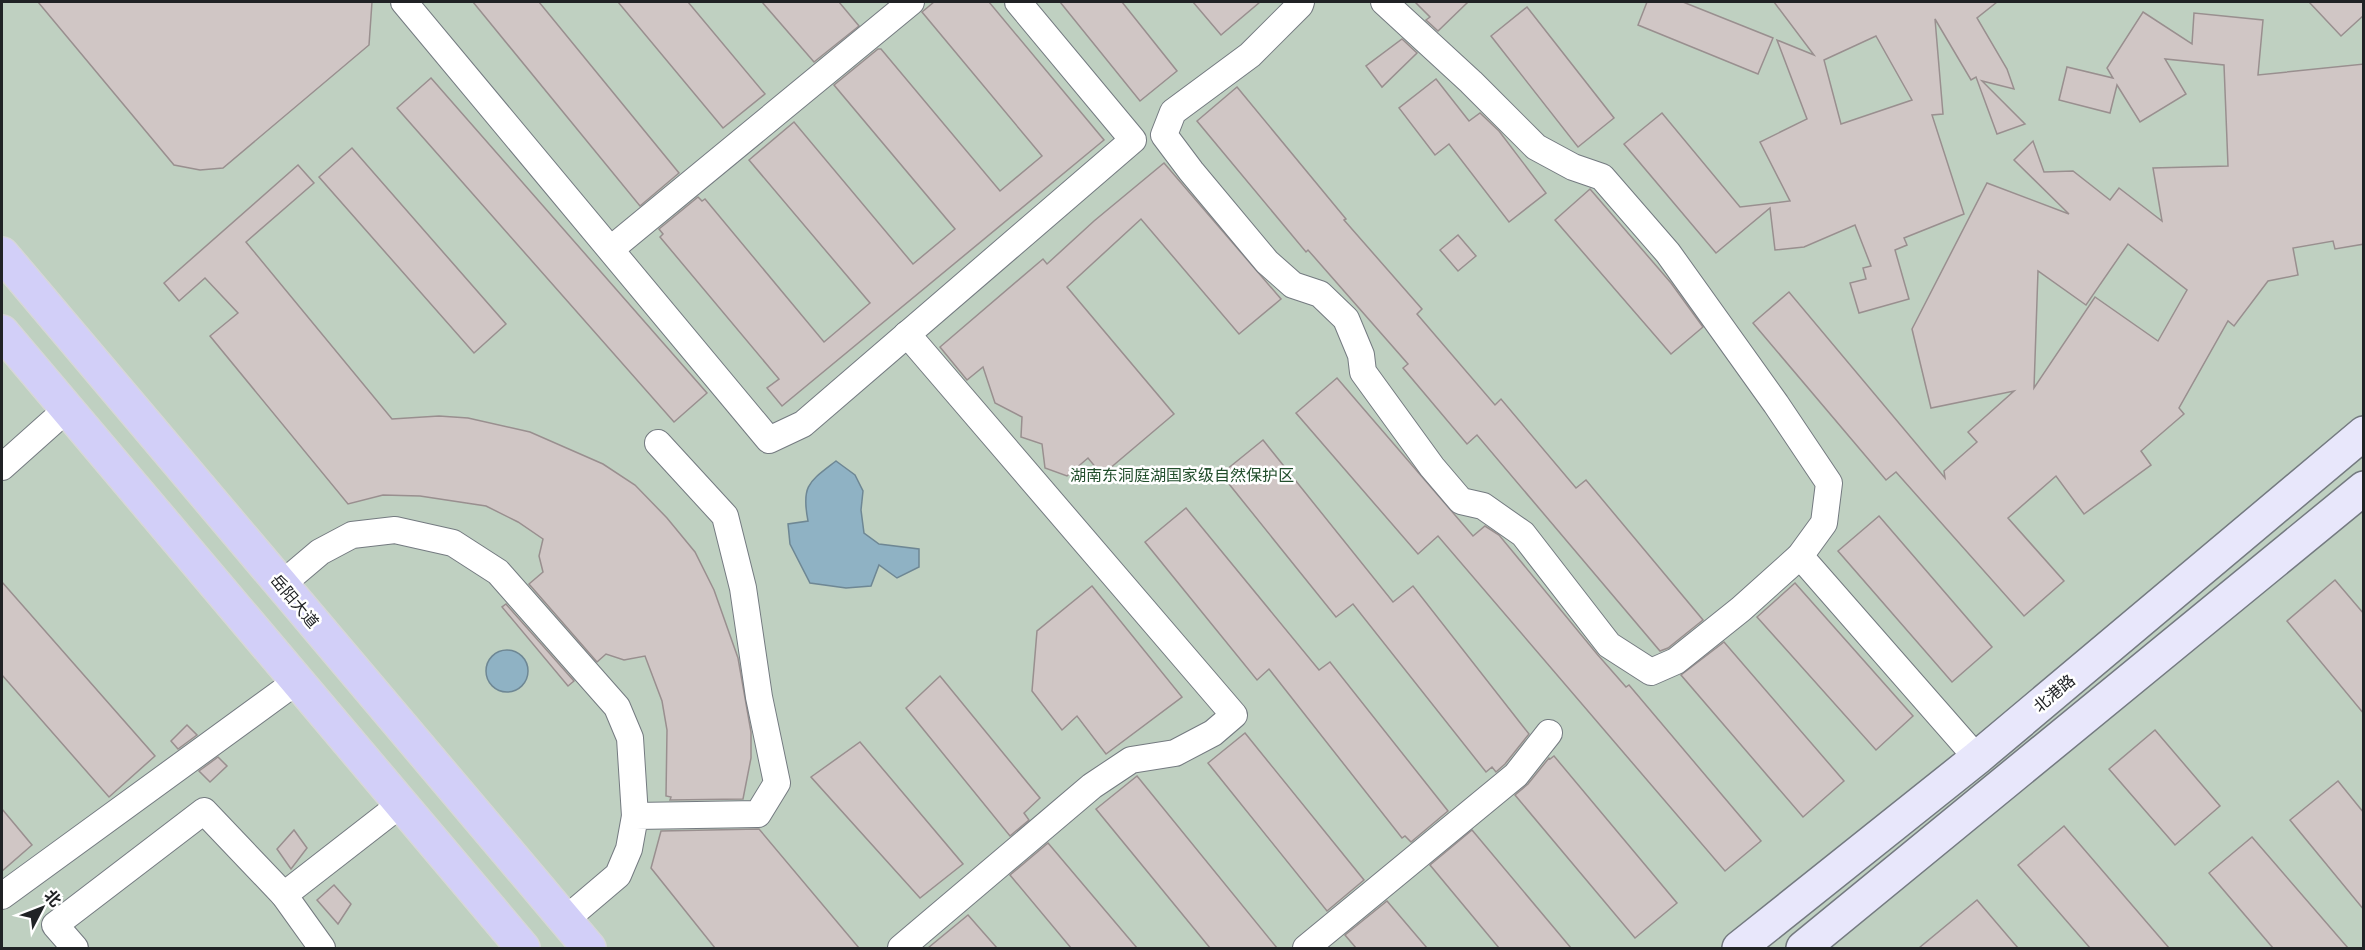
<svg xmlns="http://www.w3.org/2000/svg" width="2365" height="950" font-family="Figtree,'Noto Sans SC',sans-serif">
	<style>
		.green { fill: #bfd0c1 }
		.water { fill: #8fb2c4; stroke: #6e8794; stroke-width: 1.5 }
		.building { fill: #d0c6c5; stroke: #998f8f; stroke-width: 1.5; fill-rule: evenodd }
		.lines { fill: none; stroke-linecap: round; stroke-linejoin: round }
		.minor-casing { stroke: #747a80; stroke-width: 28 }
		.secondary-casing { stroke: #747a80; stroke-width: 36 }
		.primary-casing { stroke: #d7d7d8; stroke-width: 36 }
		.minor { stroke: #fff; stroke-width: 26 }
		.secondary { stroke: #e8e7fb; stroke-width: 33 }
		.primary { stroke: #d2cff8; stroke-width: 33 }
		.labels { text-anchor: middle; stroke-width: 5; stroke-linejoin: round; paint-order: stroke }
		.park-label { font-size: 16px; fill: #224e2c; stroke: #fff }
		.street-label { font-size: 16px; fill: #202225; stroke: #fff }
	</style>
	<rect width="100%" height="100%" fill="#f9fcfe"/>
	<rect class="green" x="2" y="2" width="2361" height="946"/>
	<g class="water">
		<path d="M 836,461 L 855,475 L 863,491 L 861,510 L 864,533 L 879,544 L 919,549 L 919,567 L 897,578 L 879,565 L 871,586 L 846,588 L 810,583 L 790,544 L 788,524 L 808,521 C 801,485 809,482 836,461 Z"/>
		<circle cx="507" cy="671" r="21"/>
	</g>
	<g class="building">
		<path d="M 38,2 L 372,2 L 369,45 L 223,168 L 200,170 L 174,165 Z"/>
		<path d="M 473,2 L 539,2 L 679,173 L 640,206 Z"/>
		<path d="M 618,2 L 688,2 L 765,94 L 723,128 Z"/>
		<path d="M 762,2 L 839,2 L 859,26 L 814,62 Z"/>
		<path d="M 934,2 L 989,2 L 1104,140 L 782,406 L 767,388 L 779,379 L 660,237 L 663,234 L 659,229 L 698,197 L 702,201 L 705,199 L 824,342 L 870,303 L 749,160 L 794,122 L 913,264 L 955,229 L 834,85 L 878,49 L 881,49 L 1000,191 L 1042,156 L 922,12 Z"/>
		<path d="M 1060,2 L 1122,2 L 1177,71 L 1140,101 Z"/>
		<path d="M 1193,2 L 1260,2 L 1221,35 Z"/>
		<path d="M 1415,2 L 1468,2 L 1438,31 L 1426,20 L 1430,17 Z"/>
		<path d="M 1647,2 L 1683,2 L 1773,38 L 1758,74 L 1638,25 Z"/>
		<path d="M 1774,2 L 1997,2 L 1977,18 L 2007,69 L 2014,89 L 1982,81 L 2025,124 L 1997,134 L 1976,77 L 1971,80 L 1935,19 L 1943,114 L 1932,115 L 1964,214 L 1904,238 L 1907,245 L 1895,250 L 1909,299 L 1859,313 L 1850,283 L 1866,279 L 1863,268 L 1871,266 L 1855,225 L 1804,247 L 1775,250 L 1770,208 L 1716,253 L 1624,144 L 1662,113 L 1740,207 L 1790,201 L 1760,142 L 1807,119 L 1777,40 L 1814,55 ZM 1876,36 L 1912,100 L 1841,124 L 1824,60 Z"/>
		<path d="M 2309,2 L 2364,2 L 2364,15 L 2341,36 Z"/>
		<path d="M 1527,7 L 1614,118 L 1578,147 L 1491,36 Z"/>
		<path d="M 2143,12 L 2192,44 L 2194,13 L 2263,20 L 2258,75 L 2364,64 L 2364,244 L 2335,249 L 2333,241 L 2293,248 L 2298,275 L 2268,281 L 2234,326 L 2228,321 L 2179,408 L 2184,414 L 2141,451 L 2151,465 L 2084,514 L 2056,476 L 2008,518 L 2064,581 L 2024,616 L 1896,472 L 1886,480 L 1753,323 L 1789,292 L 1945,478 L 1944,471 L 1977,442 L 1968,432 L 2014,391 L 1931,408 L 1912,329 L 1987,183 L 2069,214 L 2014,160 L 2033,141 L 2044,172 L 2073,171 L 2110,200 L 2119,188 L 2162,221 L 2153,168 L 2228,166 L 2224,65 L 2165,59 L 2186,94 L 2140,122 L 2117,85 L 2110,113 L 2059,100 L 2067,67 L 2113,78 L 2107,68 ZM 2128,244 L 2187,290 L 2158,341 L 2095,297 L 2034,388 L 2038,271 L 2086,305 Z"/>
		<path d="M 1402,39 L 1417,53 L 1382,87 L 1366,66 Z"/>
		<path d="M 431,78 L 707,393 L 674,422 L 397,108 Z"/>
		<path d="M 1436,79 L 1469,121 L 1480,113 L 1499,131 L 1546,193 L 1509,222 L 1449,144 L 1435,155 L 1399,108 Z"/>
		<path d="M 1237,87 L 1346,219 L 1344,220 L 1422,309 L 1417,314 L 1495,405 L 1501,399 L 1576,488 L 1586,480 L 1703,620 L 1668,648 L 1660,651 L 1477,435 L 1467,444 L 1403,368 L 1408,364 L 1308,250 L 1306,252 L 1197,121 Z"/>
		<path d="M 352,148 L 506,324 L 474,353 L 319,177 Z"/>
		<path d="M 1164,163 L 1281,299 L 1239,334 L 1141,219 L 1067,287 L 1174,414 L 1102,475 L 1088,458 L 1067,476 L 1045,468 L 1042,444 L 1021,437 L 1022,417 L 995,403 L 983,367 L 967,380 L 940,347 L 1043,259 L 1047,264 L 1094,221 Z"/>
		<path d="M 298,165 L 314,183 L 246,242 L 392,419 L 439,416 L 468,418 L 530,432 L 603,464 L 635,485 L 667,518 L 695,552 L 714,590 L 738,658 L 751,732 L 751,758 L 743,799 L 670,800 L 671,797 L 666,796 L 667,730 L 662,701 L 645,656 L 624,660 L 606,654 L 597,662 L 529,584 L 543,572 L 539,556 L 543,539 L 518,522 L 486,506 L 420,496 L 383,495 L 348,504 L 210,336 L 238,313 L 205,278 L 179,301 L 164,283 Z"/>
		<path d="M 1590,189 L 1671,283 L 1703,327 L 1671,354 L 1555,220 Z"/>
		<path d="M 1458,235 L 1476,256 L 1458,271 L 1440,250 Z"/>
		<path d="M 1337,378 L 1473,536 L 1485,526 L 1499,535 L 1597,654 L 1626,687 L 1629,685 L 1761,841 L 1725,871 L 1438,536 L 1418,554 L 1296,413 Z"/>
		<path d="M 1263,440 L 1393,602 L 1413,586 L 1529,734 L 1505,764 L 1496,772 L 1492,767 L 1486,772 L 1353,604 L 1336,617 L 1221,474 Z"/>
		<path d="M 1186,508 L 1319,670 L 1330,662 L 1448,811 L 1411,842 L 1405,836 L 1402,838 L 1269,669 L 1257,680 L 1145,542 Z"/>
		<path d="M 1879,516 L 1992,647 L 1952,682 L 1838,551 Z"/>
		<path d="M 2335,580 L 2364,614 L 2364,714 L 2287,621 Z"/>
		<path d="M 2,582 L 155,756 L 109,797 L 2,675 Z"/>
		<path d="M 1795,583 L 1913,716 L 1876,750 L 1757,617 Z"/>
		<path d="M 1092,586 L 1182,697 L 1106,754 L 1077,716 L 1062,730 L 1032,691 L 1037,631 Z"/>
		<path d="M 506,604 L 574,681 L 568,686 L 502,607 Z"/>
		<path d="M 1724,642 L 1844,781 L 1803,817 L 1681,675 Z"/>
		<path d="M 940,676 L 1040,798 L 1024,813 L 1029,820 L 1010,836 L 906,708 Z"/>
		<path d="M 187,725 L 197,735 L 178,749 L 171,741 Z"/>
		<path d="M 2155,730 L 2220,806 L 2175,845 L 2109,769 Z"/>
		<path d="M 1245,733 L 1364,880 L 1327,911 L 1208,763 Z"/>
		<path d="M 860,742 L 963,864 L 920,898 L 811,777 Z"/>
		<path d="M 1554,756 L 1677,903 L 1635,938 L 1515,795 L 1528,784 L 1549,758 L 1550,759 Z"/>
		<path d="M 218,757 L 227,766 L 210,782 L 199,771 Z"/>
		<path d="M 1137,776 L 1277,948 L 1210,948 L 1096,809 Z"/>
		<path d="M 2338,781 L 2364,813 L 2364,910 L 2290,820 Z"/>
		<path d="M 2,809 L 32,845 L 2,871 Z"/>
		<path d="M 2064,826 L 2169,948 L 2090,948 L 2018,865 Z"/>
		<path d="M 759,829 L 859,948 L 715,948 L 651,868 L 661,831 Z"/>
		<path d="M 294,830 L 307,848 L 291,869 L 277,849 Z"/>
		<path d="M 1472,830 L 1571,948 L 1499,948 L 1430,865 Z"/>
		<path d="M 2252,837 L 2348,948 L 2273,948 L 2209,873 Z"/>
		<path d="M 1048,843 L 1137,948 L 1071,948 L 1010,875 Z"/>
		<path d="M 334,885 L 351,904 L 338,924 L 317,900 Z"/>
		<path d="M 1977,900 L 2018,948 L 1919,948 Z"/>
		<path d="M 1387,901 L 1427,948 L 1356,948 L 1345,935 Z"/>
		<path d="M 968,915 L 997,948 L 928,948 Z"/>
	</g>
	<g class="lines">
		<defs>
			<g id="minor">
				<path d="M 404,2 L 769,440 L 803,424 L 1133,140 L 1018,2"/>
				<path d="M 1301,2 L 1300,5 L 1250,55 L 1173,112 L 1164,135 L 1191,171 L 1267,262 L 1293,285 L 1320,294 L 1346,319 L 1361,355 L 1363,372 L 1432,467 L 1461,501 L 1483,506 L 1523,534 L 1609,645 L 1651,672 L 1676,661 L 1741,609 L 1800,556 L 1824,523 L 1829,483 L 1776,404 L 1668,253 L 1602,177 L 1573,167 L 1536,147 L 1471,82 L 1384,2"/>
				<path d="M 611,249 L 911,2"/>
				<path d="M 2,467 L 67,409"/>
				<path d="M 1800,556 L 1977,758"/>
				<path d="M 281,585 L 320,552 L 352,535 L 395,530 L 453,543 L 498,572 L 617,707 L 630,738 L 635,816"/>
				<path d="M 284,895 L 401,804"/>
				<path d="M 2,896 L 297,681"/>
				<path d="M 565,920 L 618,875 L 629,849 L 635,816 L 758,814 L 777,783 L 759,697 L 743,588 L 725,516 L 658,443"/>
				<path d="M 75,948 L 55,925 L 204,811 L 284,895 L 322,948"/>
				<path d="M 901,948 L 1092,786 L 1131,760 L 1175,753 L 1213,733 L 1234,715 L 907,334"/>
				<path d="M 1306,948 L 1516,775 L 1549,733"/>
			</g>
			<g id="secondary">
				<path d="M 1739,948 L 1977,758 L 2364,433"/>
				<path d="M 1803,948 L 2364,488"/>
			</g>
			<g id="primary">
				<path d="M 2,254 L 589,948"/>
				<path d="M 2,332 L 523,948"/>
			</g>
		</defs>
		<use href="#minor" class="minor-casing"/>
		<use href="#secondary" class="secondary-casing"/>
		<use href="#primary" class="primary-casing"/>
		<use href="#minor" class="minor"/>
		<use href="#secondary" class="secondary"/>
		<use href="#primary" class="primary"/>
	</g>
	<g class="labels">
		<g class="park-label">
			<text x="1182" y="481">湖南东洞庭湖国家级自然保护区</text>
		</g>
		<g class="street-label">
			<text transform="translate(295 601) rotate(50)" y="6">岳阳大道</text>
			<text transform="translate(2054 693) rotate(-40)" y="6">北港路</text>
		</g>
	</g>
	<rect width="2365" height="950" fill="none" stroke="#202225" stroke-width="6"/>
	<g transform="translate(42 908) rotate(48)" stroke="#ffffff" stroke-width="4.5" paint-order="stroke">
	<path d="M0-4.5L10 22L0 15L-10 22Z" fill="#202225"/>
	<text y="-9" font-size="16" font-weight="bold" text-anchor="middle" fill="#202225">北</text>
	</g>
</svg>
